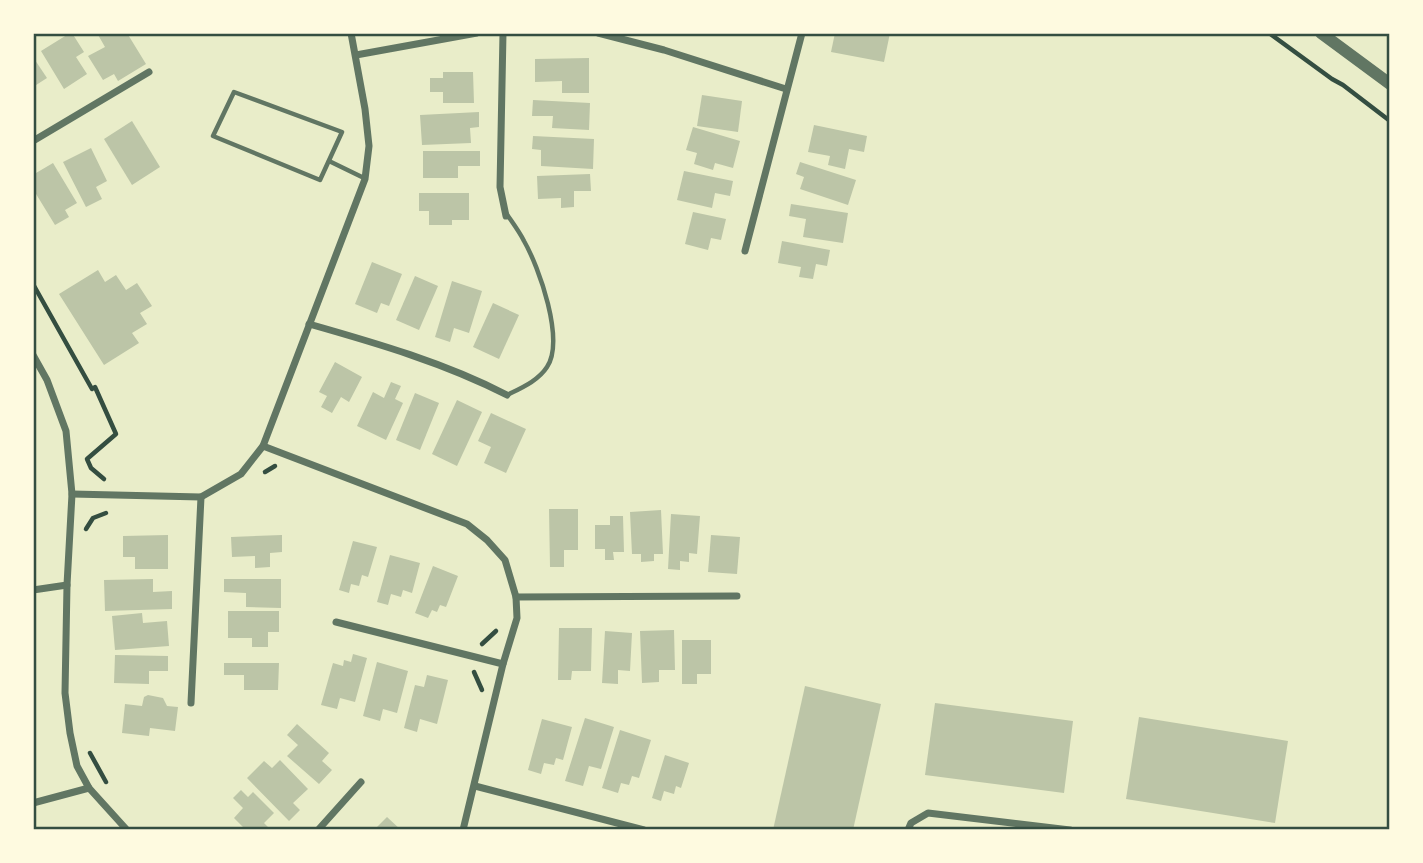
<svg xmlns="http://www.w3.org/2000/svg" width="1423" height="863" font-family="Inter,sans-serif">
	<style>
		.building { fill: #bcc5a7 }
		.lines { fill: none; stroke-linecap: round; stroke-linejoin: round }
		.path { stroke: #344e41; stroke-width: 4.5 }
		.service { stroke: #617663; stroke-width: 4.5 }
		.minor { stroke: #617663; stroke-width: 7 }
		.tertiary { stroke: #617663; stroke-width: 12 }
		.neatline { fill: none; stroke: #344e41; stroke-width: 2.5 }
	</style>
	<rect width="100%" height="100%" fill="#e9edc9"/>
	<g class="building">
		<path d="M 70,33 L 72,33 L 84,52 L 76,57 L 87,74 L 64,89 L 41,51 Z"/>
		<path d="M 97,33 L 127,33 L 146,64 L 118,81 L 114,74 L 103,80 L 88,56 L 105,47 Z"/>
		<path d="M 835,33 L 890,33 L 884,62 L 831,52 Z"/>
		<path d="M 33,57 L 47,78 L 33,87 Z"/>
		<path d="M 589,58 L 589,93 L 562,93 L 562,81 L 535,82 L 535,59 Z"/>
		<path d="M 443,72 L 473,72 L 474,103 L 443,103 L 443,92 L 430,92 L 430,78 L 443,78 Z"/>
		<path d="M 702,95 L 742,101 L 738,132 L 697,126 Z"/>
		<path d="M 533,100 L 590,103 L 589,130 L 552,128 L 553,116 L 532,116 Z"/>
		<path d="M 479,112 L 479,127 L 470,128 L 471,143 L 422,145 L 420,115 Z"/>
		<path d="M 132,121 L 160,167 L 132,185 L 104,139 Z"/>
		<path d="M 814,125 L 867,136 L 864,152 L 849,149 L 845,169 L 828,165 L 830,156 L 808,152 Z"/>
		<path d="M 693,127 L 740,141 L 733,168 L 715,163 L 713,170 L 694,164 L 697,153 L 686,150 Z"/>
		<path d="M 533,136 L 594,139 L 593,169 L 541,166 L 541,150 L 532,149 Z"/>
		<path d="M 91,148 L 107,181 L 96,187 L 102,199 L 86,207 L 63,162 Z"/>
		<path d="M 423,151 L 480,151 L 480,166 L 458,166 L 458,178 L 423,178 Z"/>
		<path d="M 800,162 L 856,180 L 848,205 L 800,189 L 804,177 L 796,174 Z"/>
		<path d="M 53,163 L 77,203 L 65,210 L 69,217 L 55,225 L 33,189 L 33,168 L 36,173 Z"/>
		<path d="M 684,171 L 733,181 L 730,196 L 715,193 L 712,208 L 677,200 Z"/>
		<path d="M 590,174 L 591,191 L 574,191 L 574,207 L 561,208 L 561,198 L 538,199 L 537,176 Z"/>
		<path d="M 419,193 L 469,193 L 469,220 L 452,220 L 452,225 L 429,225 L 429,211 L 419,211 Z"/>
		<path d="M 791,204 L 848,213 L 843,243 L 803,237 L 806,219 L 789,216 Z"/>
		<path d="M 693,212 L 726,219 L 721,240 L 711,238 L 708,250 L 685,244 Z"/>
		<path d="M 782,241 L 830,250 L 827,266 L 816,264 L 813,279 L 799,277 L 801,267 L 778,263 Z"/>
		<path d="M 372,262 L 402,274 L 389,306 L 381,303 L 377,313 L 355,304 Z"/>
		<path d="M 98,270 L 105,282 L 116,275 L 126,290 L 137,283 L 152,306 L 140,313 L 147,324 L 132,333 L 139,343 L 104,365 L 59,294 Z"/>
		<path d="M 415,276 L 438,286 L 419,330 L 396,320 Z"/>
		<path d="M 452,281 L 482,291 L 469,333 L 454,328 L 450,342 L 435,337 Z"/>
		<path d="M 493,303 L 519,315 L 499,359 L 473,347 Z"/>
		<path d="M 335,362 L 362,377 L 349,402 L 341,397 L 332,413 L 321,407 L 327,396 L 319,392 Z"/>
		<path d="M 391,382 L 401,386 L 395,399 L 403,403 L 386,440 L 357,426 L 373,392 L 384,398 Z"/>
		<path d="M 415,393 L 439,403 L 420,450 L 396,440 Z"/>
		<path d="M 457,400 L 482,412 L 457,466 L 432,454 Z"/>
		<path d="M 491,413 L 526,429 L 506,473 L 484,463 L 491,447 L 478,441 Z"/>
		<path d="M 549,509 L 578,509 L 578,550 L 564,550 L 564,567 L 550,567 Z"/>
		<path d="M 661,510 L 663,554 L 654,554 L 654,561 L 641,562 L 641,554 L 632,554 L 630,512 Z"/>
		<path d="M 671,514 L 700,516 L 697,554 L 689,553 L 689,562 L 680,561 L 680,570 L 668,569 Z"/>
		<path d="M 610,516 L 623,516 L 624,552 L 613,552 L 614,560 L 605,560 L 605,549 L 595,549 L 595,525 L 610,525 Z"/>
		<path d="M 168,535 L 168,569 L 135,569 L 135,557 L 123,557 L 123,536 Z"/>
		<path d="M 282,535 L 282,552 L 270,553 L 270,567 L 255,568 L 255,556 L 232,557 L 231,537 Z"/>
		<path d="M 711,535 L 740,537 L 737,574 L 708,572 Z"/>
		<path d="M 353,541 L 377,547 L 368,577 L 362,575 L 359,586 L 351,584 L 349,593 L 339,590 Z"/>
		<path d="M 390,555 L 420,563 L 412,593 L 403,590 L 401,597 L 391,594 L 388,605 L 377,602 Z"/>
		<path d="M 433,566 L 458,576 L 446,607 L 440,605 L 437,612 L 432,610 L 428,618 L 415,613 Z"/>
		<path d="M 153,579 L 153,592 L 172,591 L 172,609 L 105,611 L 104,580 Z"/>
		<path d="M 224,579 L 281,579 L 281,608 L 246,607 L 246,593 L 224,592 Z"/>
		<path d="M 228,611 L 279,611 L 279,632 L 268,632 L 268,647 L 252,647 L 252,638 L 228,638 Z"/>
		<path d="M 142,613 L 143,623 L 167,621 L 169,646 L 115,650 L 112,616 Z"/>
		<path d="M 559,628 L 592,628 L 591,671 L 572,671 L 571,680 L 558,680 Z"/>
		<path d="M 674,630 L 675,670 L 659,670 L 659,682 L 642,683 L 640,631 Z"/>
		<path d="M 605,631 L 632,633 L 630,671 L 618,670 L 618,684 L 602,683 Z"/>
		<path d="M 682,640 L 711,640 L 711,674 L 697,674 L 697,684 L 682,684 Z"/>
		<path d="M 353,654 L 367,658 L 355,702 L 340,698 L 337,709 L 321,705 L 333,663 L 343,666 L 344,660 L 351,662 Z"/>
		<path d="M 115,655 L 168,656 L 168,671 L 149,671 L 149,684 L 114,683 Z"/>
		<path d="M 377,662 L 408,671 L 397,713 L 383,709 L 380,721 L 363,716 Z"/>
		<path d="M 224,663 L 279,663 L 278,690 L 244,690 L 244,675 L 224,675 Z"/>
		<path d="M 427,675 L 448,680 L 437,724 L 420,719 L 417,732 L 404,728 L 415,685 L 424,687 Z"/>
		<path d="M 805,686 L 881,704 L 853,830 L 773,830 Z"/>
		<path d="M 148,695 L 163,698 L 167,706 L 178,707 L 175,731 L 150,728 L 149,736 L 122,733 L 125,704 L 142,706 L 144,697 Z"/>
		<path d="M 935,703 L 1073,721 L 1064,793 L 925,775 Z"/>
		<path d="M 1139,717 L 1288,741 L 1275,823 L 1126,799 Z"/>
		<path d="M 585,718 L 614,727 L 601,769 L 589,766 L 583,786 L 565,781 Z"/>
		<path d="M 542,719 L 572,727 L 563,760 L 556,758 L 554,765 L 544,763 L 541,774 L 528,770 Z"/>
		<path d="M 297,724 L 329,753 L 322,761 L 332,770 L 319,784 L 287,756 L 298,745 L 287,735 Z"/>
		<path d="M 620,730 L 651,740 L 639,778 L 632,776 L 629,785 L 621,783 L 618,793 L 602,788 Z"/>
		<path d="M 665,755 L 689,763 L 681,788 L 676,786 L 674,794 L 664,791 L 661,801 L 652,798 Z"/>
		<path d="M 280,760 L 308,789 L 293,803 L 300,810 L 289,821 L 247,778 L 264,761 L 272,768 Z"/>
		<path d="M 241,790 L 248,797 L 253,792 L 274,813 L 264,823 L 271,830 L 246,830 L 234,818 L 243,808 L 233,798 Z"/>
		<path d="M 387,817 L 401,830 L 374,830 Z"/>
	</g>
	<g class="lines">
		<g class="path">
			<path d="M 1269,33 L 1332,79 L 1343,85 L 1390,121"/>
			<path d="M 33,284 L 92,389 L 95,387 L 116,434 L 87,459 L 91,468 L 104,479"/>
			<path d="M 265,472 L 275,466"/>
			<path d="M 86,529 L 93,518 L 106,513"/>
			<path d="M 482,644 L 496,631"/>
			<path d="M 474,672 L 482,690"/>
			<path d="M 90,753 L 106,782"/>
		</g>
		<g class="service">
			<path d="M 234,92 L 342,132 L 320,180 L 213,136 Z"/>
			<path d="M 329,161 L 364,178"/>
			<path d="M 506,213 C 512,222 519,231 524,241 C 539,267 565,340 547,367 C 538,381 521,388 507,395"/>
		</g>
		<g class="minor">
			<path d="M 503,33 L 500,187 L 506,216"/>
			<path d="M 598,33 L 664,50 L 786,89"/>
			<path d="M 356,55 L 477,33"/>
			<path d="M 33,141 L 149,72"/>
			<path d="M 745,251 L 802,33"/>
			<path d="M 309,324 C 376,343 445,363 507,395"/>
			<path d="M 33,355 L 47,380 L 66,431 L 72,494 L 67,585 L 65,693 L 70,733 L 77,766 L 89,788 L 127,830"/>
			<path d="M 263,446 L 467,524 L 487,540 L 505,560 L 516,597 L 517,618 L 503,664 L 463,830"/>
			<path d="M 72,494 L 201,497 L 241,474 L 263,446 L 365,179 L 369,146 L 365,109 L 351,33"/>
			<path d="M 33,590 L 67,585"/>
			<path d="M 516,597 L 737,596"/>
			<path d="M 336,622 L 503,664"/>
			<path d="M 191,703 L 201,497"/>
			<path d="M 475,786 L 644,830"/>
			<path d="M 33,803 L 89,788"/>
			<path d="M 318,830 L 361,782"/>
			<path d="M 908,830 L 911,823 L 928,813 L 1070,830"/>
		</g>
		<path class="tertiary" d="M 1321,33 L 1390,84"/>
	</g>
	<rect width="1423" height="863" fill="none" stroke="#fefae0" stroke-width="70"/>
	<rect x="35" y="35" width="1353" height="793" class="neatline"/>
</svg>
